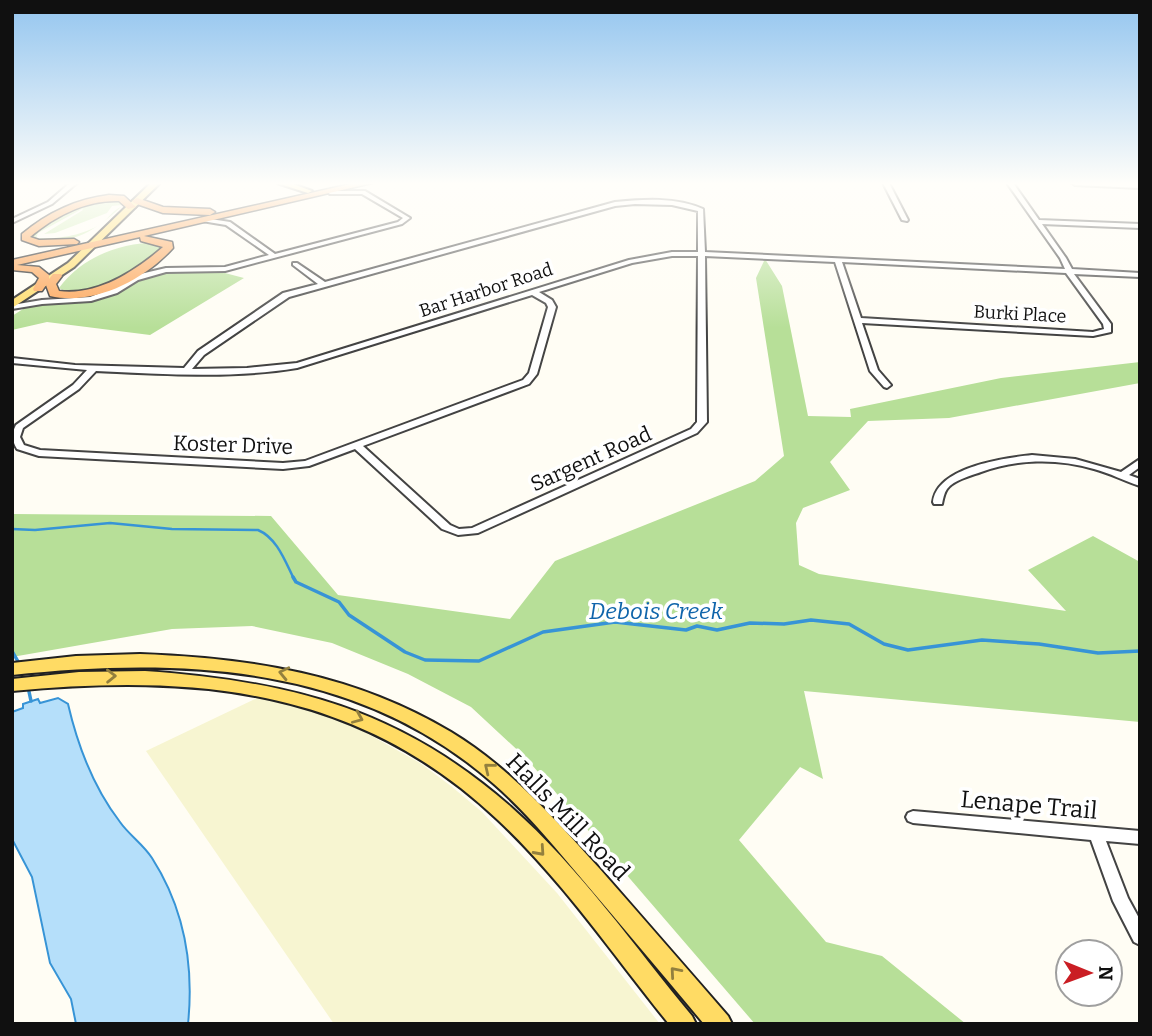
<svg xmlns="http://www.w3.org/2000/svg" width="1152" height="1036" font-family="Bitter,serif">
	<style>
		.farmland { fill: #f7f5d1 }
		.green { fill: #d3edba }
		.forest { fill: #b7df98 }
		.water { fill: #b5dffa; stroke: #3794d6; stroke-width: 2 }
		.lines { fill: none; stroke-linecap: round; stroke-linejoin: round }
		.stream-far1 { stroke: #3794d6; stroke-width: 2.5 }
		.stream { stroke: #3794d6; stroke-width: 3.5 }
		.minor-casing { stroke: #434343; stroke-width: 4 }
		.major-casing { stroke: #212121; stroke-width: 4 }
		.highway-casing { stroke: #212121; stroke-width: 3 }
		.minor { fill: #fff; fill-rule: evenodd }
		.major { fill: #ffdb64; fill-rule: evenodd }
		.highway { fill: #fca354; fill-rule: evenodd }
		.oneway { stroke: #93803e }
		.labels { text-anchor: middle; stroke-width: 7; stroke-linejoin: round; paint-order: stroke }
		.far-street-label { font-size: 18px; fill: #101010; stroke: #fff }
		.street-label { font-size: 21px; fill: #101010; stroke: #fff }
		.water-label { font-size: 23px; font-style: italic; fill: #1065ab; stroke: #fff }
		.near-street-label { font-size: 24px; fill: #101010; stroke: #fff }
	</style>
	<rect width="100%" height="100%" fill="#fffdf4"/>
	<path class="farmland" d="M 259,697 L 310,710 L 352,725 L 420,763 L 451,786 L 482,812 L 557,893 L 660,1024 L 334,1024 L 146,751 Z"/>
	<path class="green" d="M 116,199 L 124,203 L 122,205 L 112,206 L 107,213 L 55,233 L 44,234 L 83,210 L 82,209 L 38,233 L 36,238 C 56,240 87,235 103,222 C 110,217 113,210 121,207 C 92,233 72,246 31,239 L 30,236 L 81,205 Z"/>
	<g class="forest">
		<path d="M 157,242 L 165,246 L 161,250 C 137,266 87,307 59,288 C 83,256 118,244 157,242 Z"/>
		<path d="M 765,259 L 782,286 L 808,416 L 851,417 L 850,409 L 1001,378 L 1140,362 L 1140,383 L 949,418 L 868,421 L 830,462 L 850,490 L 803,508 L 796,523 L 799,565 L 819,574 L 1066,611 L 1028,570 L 1093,536 L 1140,562 L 1140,722 L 804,691 L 823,779 L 800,767 L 739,840 L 826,942 L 882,956 L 966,1024 L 755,1024 L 526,758 L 471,707 L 408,674 L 332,643 L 252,626 L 172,629 L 12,657 L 12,514 L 271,516 L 338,595 L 510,619 L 555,561 L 755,481 L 784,456 L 756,278 Z"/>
		<path d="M 190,270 L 221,272 L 244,278 L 150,335 L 47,322 L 12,330 L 12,316 L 31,304 L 94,301 L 121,292 L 139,280 L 170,272 Z"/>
	</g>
	<path class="water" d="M 58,698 L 68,704 C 78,747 93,787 120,822 C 129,835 143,844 152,858 C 184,908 194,966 188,1024 L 76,1024 L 71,999 L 50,963 L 32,877 L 12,839 L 12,712 L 23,708 L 23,704 L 38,699 L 40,703 Z"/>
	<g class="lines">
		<path class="stream-far1" d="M 12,529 L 35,530 L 110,523 L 172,529 L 258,530 C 277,538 285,561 294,579"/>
		<g class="stream">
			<path d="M 293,577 L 296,582 L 339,602 L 349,615 L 405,652 L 425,660 L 479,661 L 543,632 L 615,622 L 686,630 L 697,626 L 717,630 L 750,623 L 784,624 L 811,620 L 849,624 L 884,644 L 908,650 L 982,640 L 1039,644 L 1098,653 L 1140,651"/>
			<path d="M 12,651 L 20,665"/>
			<path d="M 28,687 L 31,701"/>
		</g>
		<defs>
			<g id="minor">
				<path d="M 70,183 L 77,183 L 52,204 L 12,223 L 12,219 L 48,202 Z"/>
				<path d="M 883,183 L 889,183 L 908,220 L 907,221 L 902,220 Z"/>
				<path d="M 1007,183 L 1013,183 L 1039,220 L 1140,224 L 1140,228 L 1042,224 L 1066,258 L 1072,269 L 1140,273 L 1140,277 L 1074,274 L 1111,324 L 1111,332 L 1093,336 L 862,323 L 878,370 L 891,385 L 887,388 L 884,387 L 870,371 L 835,262 L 705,256 L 707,422 L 697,433 L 478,533 L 458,535 L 442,529 L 355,449 L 309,466 L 283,469 L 39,456 L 17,449 C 12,441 11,434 16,425 L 73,385 L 87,370 L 12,363 L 12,358 L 75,365 L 184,368 L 198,351 L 283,293 L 318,284 L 293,265 L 293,263 L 297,263 L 325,282 L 615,202 C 644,199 676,197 703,209 L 705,252 L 1065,269 L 1060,258 ZM 635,204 L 672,205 L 698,211 L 698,252 L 672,252 L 629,260 L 297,363 L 247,368 L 192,369 L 204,355 L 289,297 L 615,206 ZM 672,256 L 698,256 L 697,422 L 691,429 L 472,528 L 459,529 L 450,525 L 363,446 L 529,384 L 537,374 L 556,307 L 552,300 L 539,292 L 632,263 ZM 842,262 L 1066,273 L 1103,324 L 1104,329 L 1093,332 L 861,318 ZM 532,295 L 546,303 L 548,307 L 529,373 L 523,380 L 305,461 L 283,463 L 40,450 L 24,445 L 20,437 L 23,428 L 79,389 L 96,371 C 162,374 231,379 297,368 Z"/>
				<path d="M 1072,183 L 1140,184 L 1140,188 L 1075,185 Z"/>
				<path d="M 328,191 L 365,191 L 410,218 L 402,224 L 225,271 L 166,272 L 138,280 L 117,293 L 91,301 L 42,304 L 12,309 L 12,305 L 42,300 L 90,297 L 111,289 L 132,276 L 166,268 L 225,267 L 269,255 L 226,225 L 202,221 L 201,220 L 204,218 L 230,222 L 275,254 L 398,222 L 403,218 L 362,194 L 330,194 L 327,192 Z"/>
				<path d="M 1032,455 L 1075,459 L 1121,472 L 1140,459 L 1140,467 L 1129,475 L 1140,479 L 1140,486 C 1124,481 1110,473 1094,469 C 1057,458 1017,459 981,472 C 970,476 954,480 947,489 C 944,493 943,499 942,504 L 934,504 L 933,502 C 937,467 1004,458 1032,455 Z"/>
				<path d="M 913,811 L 1140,831 L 1140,844 L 1106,841 L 1128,898 L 1140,920 L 1140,945 L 1134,942 L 1113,901 L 1091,840 L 913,823 L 908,821 L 906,817 L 908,813 Z"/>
			</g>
			<g id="major">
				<path d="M 151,183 L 160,183 L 74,267 L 12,308 L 12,300 L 68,263 Z"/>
				<path d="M 277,183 L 290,183 L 312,191 L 308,193 Z"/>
				<path d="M 140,654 C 251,658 354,674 451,732 C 509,767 554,818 599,868 C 642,917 685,966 728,1016 L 732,1024 L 704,1024 C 663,975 622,926 581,878 C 553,845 526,812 494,784 C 358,664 184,657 12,675 L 12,663 L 76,656 Z"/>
				<path d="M 145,671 C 289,681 400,709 511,807 C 580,868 634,946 692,1016 L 696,1024 L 669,1024 C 613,955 563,881 498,820 C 357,687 196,674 12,691 L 12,679 L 79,672 Z"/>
			</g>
			<g id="highway">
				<path d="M 355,183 L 372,183 L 144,236 L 172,242 L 173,248 C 144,280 94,306 50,296 L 46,285 L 42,291 L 34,291 L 33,289 L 39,278 L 32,272 L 12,270 L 12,260 ZM 140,237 L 141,241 L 163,247 C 135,271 98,296 59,291 L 56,284 L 62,276 L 61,274 L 53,274 L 49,279 L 49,275 L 39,267 L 17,265 Z"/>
				<path d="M 109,195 L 124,196 L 136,207 L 128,209 L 119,201 C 86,200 55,216 30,237 L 39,240 L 74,239 L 79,242 L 77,244 L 39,246 L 22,240 L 22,234 C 47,213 76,199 109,195 Z"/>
				<path d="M 137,198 L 163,207 L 210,209 L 215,212 L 210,215 L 163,213 L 134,203 L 132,201 Z"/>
			</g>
		</defs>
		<use href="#minor" class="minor-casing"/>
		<use href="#major" class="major-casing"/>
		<use href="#highway" class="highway-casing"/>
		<use href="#minor" class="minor"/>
		<use href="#major" class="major"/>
		<use href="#highway" class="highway"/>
	</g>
	<defs><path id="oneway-chevron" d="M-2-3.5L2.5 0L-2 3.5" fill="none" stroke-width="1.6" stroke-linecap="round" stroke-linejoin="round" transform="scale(1.75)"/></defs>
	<g class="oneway">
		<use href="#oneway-chevron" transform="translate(284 673) rotate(-167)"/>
		<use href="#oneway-chevron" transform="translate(111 676) rotate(-1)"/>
		<use href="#oneway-chevron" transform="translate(358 718) rotate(23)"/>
		<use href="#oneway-chevron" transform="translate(489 768) rotate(-141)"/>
		<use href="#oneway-chevron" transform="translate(540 851) rotate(48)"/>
		<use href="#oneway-chevron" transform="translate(675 972) rotate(-131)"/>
	</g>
	<linearGradient id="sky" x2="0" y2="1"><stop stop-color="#93c5ef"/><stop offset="0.56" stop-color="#fffefa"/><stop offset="1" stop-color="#fffefa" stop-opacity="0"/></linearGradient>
	<rect width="1152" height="328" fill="url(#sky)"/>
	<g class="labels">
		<g class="far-street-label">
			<text transform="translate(486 290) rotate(-18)" y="6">Bar Harbor Road</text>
			<text transform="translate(1020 314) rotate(3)" y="6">Burki Place</text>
		</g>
		<g class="street-label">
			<text transform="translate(233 445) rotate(2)" y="7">Koster Drive</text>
			<text transform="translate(591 459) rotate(-24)" y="7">Sargent Road</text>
		</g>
		<g class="water-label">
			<text x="656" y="619">Debois Creek</text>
		</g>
		<g class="near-street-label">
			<text transform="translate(1029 805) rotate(5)" y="8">Lenape Trail</text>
			<text transform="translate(568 817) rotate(46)" y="8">Halls Mill Road</text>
		</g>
	</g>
	<rect width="1152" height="1036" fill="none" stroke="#101010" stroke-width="28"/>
	<g transform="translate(1089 973) rotate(91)"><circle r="33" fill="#ffffff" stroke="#9f9f9f" stroke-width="2"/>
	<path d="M0-5L12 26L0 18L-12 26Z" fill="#ca1e24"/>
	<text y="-10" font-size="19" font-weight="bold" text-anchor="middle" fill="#101010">N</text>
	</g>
</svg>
